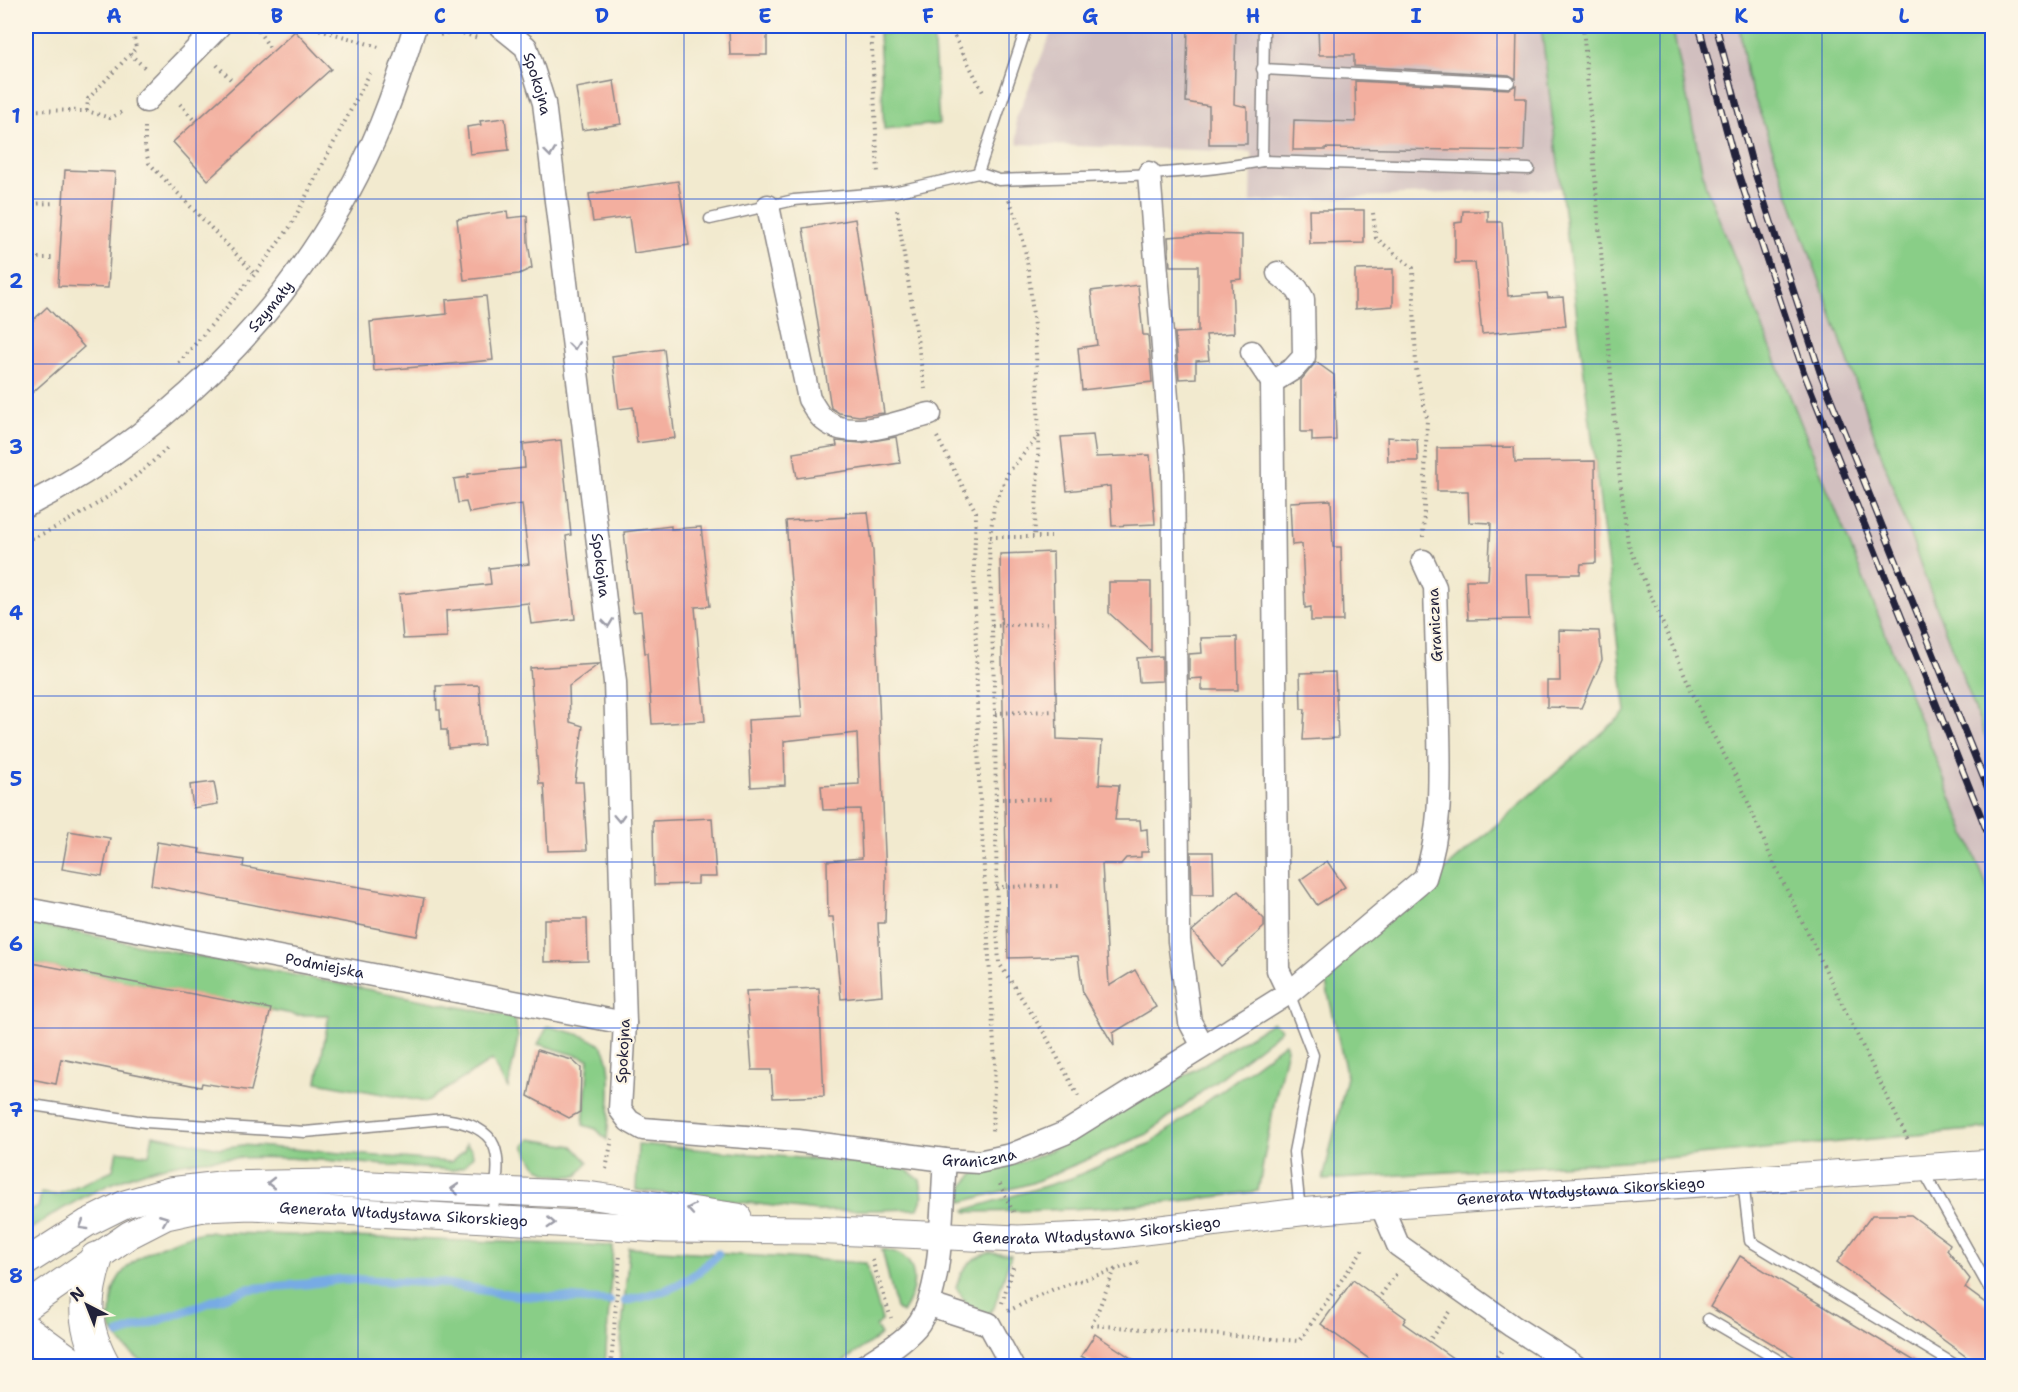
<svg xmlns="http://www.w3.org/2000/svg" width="2018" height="1392" font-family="'Shantell Sans',sans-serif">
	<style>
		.industrial { fill: #d1bfbf }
		.green { fill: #89ce87; stroke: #567861; stroke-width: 1.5 }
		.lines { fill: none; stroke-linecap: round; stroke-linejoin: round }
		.stream { stroke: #77abe4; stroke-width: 9 }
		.building { fill: #f3af9f }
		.service-casing { stroke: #8a8685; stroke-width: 13 }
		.minor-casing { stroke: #8a8685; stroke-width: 25 }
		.tertiary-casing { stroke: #8a8685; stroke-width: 29 }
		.trunk-casing { stroke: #8a8685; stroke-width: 35 }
		.path { stroke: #8a8685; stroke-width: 4; stroke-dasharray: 1.5 4.5; stroke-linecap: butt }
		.service { stroke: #fff; stroke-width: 10 }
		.minor { stroke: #fff; stroke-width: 22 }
		.tertiary { stroke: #fff; stroke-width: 27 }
		.trunk { stroke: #fff; stroke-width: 33 }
		.rail-casing { stroke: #22223b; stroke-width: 7 }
		.rail { stroke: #fcf5e5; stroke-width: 4.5; stroke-dasharray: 14; stroke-linecap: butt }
		.oneway { stroke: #9c9ca7 }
		.grid { fill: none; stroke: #1d4ed8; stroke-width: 1.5; stroke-opacity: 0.55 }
		.labels { text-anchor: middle; stroke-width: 4.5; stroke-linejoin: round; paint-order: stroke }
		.street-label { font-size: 15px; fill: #22223b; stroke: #fcf5e5 }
		.neatline { fill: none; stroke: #1d4ed8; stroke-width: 2 }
		.grid-label { font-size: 20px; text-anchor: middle; font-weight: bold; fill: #1d4ed8 }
	</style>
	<rect width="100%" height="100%" fill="#fcf5e5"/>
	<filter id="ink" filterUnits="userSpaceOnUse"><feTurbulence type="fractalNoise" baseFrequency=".0167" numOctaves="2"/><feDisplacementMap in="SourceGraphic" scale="12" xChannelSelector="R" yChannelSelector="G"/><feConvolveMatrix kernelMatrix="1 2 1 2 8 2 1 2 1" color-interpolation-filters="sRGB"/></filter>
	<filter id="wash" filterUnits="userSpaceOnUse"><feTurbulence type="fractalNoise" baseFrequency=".008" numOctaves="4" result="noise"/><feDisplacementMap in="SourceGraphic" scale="24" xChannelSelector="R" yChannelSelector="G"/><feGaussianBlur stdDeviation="1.35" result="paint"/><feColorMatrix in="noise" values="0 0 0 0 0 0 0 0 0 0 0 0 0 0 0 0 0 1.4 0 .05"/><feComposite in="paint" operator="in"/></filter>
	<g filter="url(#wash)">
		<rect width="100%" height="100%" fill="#f2eacf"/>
		<g class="industrial">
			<path d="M 1054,26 L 1541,26 L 1562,188 L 1251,202 L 1252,152 L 1018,144 L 1016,119 Z"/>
			<path d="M 1672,26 L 1739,26 L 1747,77 L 1926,580 L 1992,754 L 1992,899 L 1705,184 Z"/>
		</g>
		<g class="green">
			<path d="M 1541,26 L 1672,26 L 1705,184 L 1992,899 L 1992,1128 L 1655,1159 L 1323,1180 L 1347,1077 L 1324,975 L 1626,712 Z"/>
			<path d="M 1739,26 L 1992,26 L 1992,754 L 1926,580 L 1747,77 Z"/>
			<path d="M 933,30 L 939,124 L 884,129 L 879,33 Z"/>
			<path d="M 26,923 L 515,1018 L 518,1038 L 508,1088 L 492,1060 L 426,1102 L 317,1082 L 329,1015 L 297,1015 L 26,962 Z"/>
			<path d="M 1273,1022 L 1281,1029 L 1280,1031 L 1147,1134 L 1032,1183 L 962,1202 L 963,1186 L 974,1174 L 1031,1159 L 1064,1144 L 1198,1068 Z"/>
			<path d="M 548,1026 C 564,1031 587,1034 600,1045 C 617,1058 608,1119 607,1140 L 596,1129 L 583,1125 L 589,1059 L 538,1044 Z"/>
			<path d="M 1285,1043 L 1287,1048 L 1274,1104 L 1258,1191 C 1161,1206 1065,1211 967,1212 L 965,1210 L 1072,1178 L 1151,1143 Z"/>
			<path d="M 153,1135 L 220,1148 L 243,1145 L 451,1162 L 464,1151 L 466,1144 L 472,1150 L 473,1156 L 464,1166 L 454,1170 C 360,1166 254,1146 161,1167 C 111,1179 68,1204 26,1232 L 26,1211 L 38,1208 L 41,1193 L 57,1195 L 113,1170 L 117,1151 L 149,1155 Z"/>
			<path d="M 530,1139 L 573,1146 L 588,1162 L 577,1176 C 547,1177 537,1173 524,1146 Z"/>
			<path d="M 638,1144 L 903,1167 L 920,1180 L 923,1196 L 918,1209 L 817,1211 L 636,1190 Z"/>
			<path d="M 203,1232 L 613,1246 L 605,1366 L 148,1366 C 128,1352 115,1340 106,1317 L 111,1316 C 112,1308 111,1300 113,1292 C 121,1256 173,1239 203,1232 Z"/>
			<path d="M 629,1248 L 866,1263 L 882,1320 L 876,1327 L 881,1335 L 837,1366 L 619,1366 Z"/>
			<path d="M 882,1249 C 921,1254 919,1287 902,1313 L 896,1308 Z"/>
			<path d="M 989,1253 L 1011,1255 L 994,1308 L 988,1314 L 967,1305 L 956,1287 C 962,1268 969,1259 989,1253 Z"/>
		</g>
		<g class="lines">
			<g class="stream">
				<path d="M 625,1301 C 670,1290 685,1287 718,1254"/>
				<path d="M 119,1334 L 247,1289 L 306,1284 L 342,1279 L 439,1283 L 514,1295 L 610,1301"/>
			</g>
		</g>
		<g id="blocks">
			<g class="building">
				<path d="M 1188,26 L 1236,26 L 1234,104 L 1247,107 L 1247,144 L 1209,144 L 1209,106 L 1186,102 Z"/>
				<path d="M 1318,26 L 1517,26 L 1516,79 L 1509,75 L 1354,66 L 1354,55 L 1319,55 Z"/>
				<path d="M 745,28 L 767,28 L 767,55 L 730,55 L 729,30 Z"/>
				<path d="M 295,31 L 331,69 L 208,180 L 173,142 Z"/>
				<path d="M 614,81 L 621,124 L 582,130 L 576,88 Z"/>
				<path d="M 1355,81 L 1509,89 L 1516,85 L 1515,98 L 1526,98 L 1524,151 L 1325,148 L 1325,150 L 1293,150 L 1294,120 L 1356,122 Z"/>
				<path d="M 505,118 L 509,150 L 470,154 L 467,127 L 481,125 L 480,121 Z"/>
				<path d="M 65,170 L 115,172 L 108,288 L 58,286 Z"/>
				<path d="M 678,181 L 689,245 L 634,253 L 629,217 L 593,222 L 589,194 Z"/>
				<path d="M 1309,210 L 1364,210 L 1364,243 L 1310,244 Z"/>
				<path d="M 507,211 L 508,218 L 527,216 L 528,242 L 532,268 L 519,274 L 464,280 L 457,219 Z"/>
				<path d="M 1463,211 L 1488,211 L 1488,222 L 1502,222 L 1508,296 L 1547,293 L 1548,298 L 1563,297 L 1566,326 L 1482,334 L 1475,263 L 1455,263 L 1455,223 L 1462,222 Z"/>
				<path d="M 855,219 L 884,413 L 859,416 L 839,413 L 831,408 L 803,228 Z"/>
				<path d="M 1209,234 L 1242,235 L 1242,279 L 1232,280 L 1234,333 L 1206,335 L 1209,360 L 1196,361 L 1196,378 L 1179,379 L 1175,333 L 1198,332 L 1198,266 L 1170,266 L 1168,237 Z"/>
				<path d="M 1393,269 L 1393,306 L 1355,309 L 1355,270 Z"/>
				<path d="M 1138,285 L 1143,335 L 1148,335 L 1152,382 L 1082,390 L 1078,348 L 1097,345 L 1091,291 Z"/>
				<path d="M 486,296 L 493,360 L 374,371 L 370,322 L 447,314 L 446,300 Z"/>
				<path d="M 47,307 L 84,347 L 26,398 L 26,327 Z"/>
				<path d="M 664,349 L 675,438 L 637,443 L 633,407 L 619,409 L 612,356 Z"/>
				<path d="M 1316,362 L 1334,375 L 1336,440 L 1312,441 L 1312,432 L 1301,432 L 1301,380 Z"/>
				<path d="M 1093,435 L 1096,457 L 1150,455 L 1155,524 L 1112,526 L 1110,486 L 1067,491 L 1061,437 Z"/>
				<path d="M 896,437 L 900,463 L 797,478 L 793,453 L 837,446 L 836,441 L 861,443 Z"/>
				<path d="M 1387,437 L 1417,439 L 1418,461 L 1388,461 Z"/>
				<path d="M 561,440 L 571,535 L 566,536 L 575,619 L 531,624 L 528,603 L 446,611 L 447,637 L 403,639 L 399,594 L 491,584 L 489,568 L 529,564 L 522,504 L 469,513 L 466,502 L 458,503 L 454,479 L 468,477 L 468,474 L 525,468 L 523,444 Z"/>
				<path d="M 1514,447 L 1515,462 L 1595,461 L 1596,563 L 1581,564 L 1580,574 L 1527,574 L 1529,619 L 1468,620 L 1466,580 L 1488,580 L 1491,523 L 1469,522 L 1468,491 L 1437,491 L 1437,448 Z"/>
				<path d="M 1331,500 L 1333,547 L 1341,547 L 1343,621 L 1311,621 L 1311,607 L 1305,608 L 1302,544 L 1292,545 L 1290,502 Z"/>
				<path d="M 868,512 L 873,551 L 886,879 L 885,923 L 878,923 L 882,995 L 841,999 L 833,917 L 828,917 L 827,861 L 862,858 L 860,809 L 823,810 L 821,786 L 859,784 L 857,733 L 784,741 L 785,785 L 751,787 L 748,720 L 802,717 L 786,521 L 846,517 L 846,513 Z"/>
				<path d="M 671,526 L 671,529 L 701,527 L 710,606 L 695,607 L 705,721 L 652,724 L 647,653 L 645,653 L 641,611 L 633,612 L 624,532 Z"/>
				<path d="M 1053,552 L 1057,739 L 1102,741 L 1099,784 L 1119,785 L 1115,820 L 1140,820 L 1141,830 L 1147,829 L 1148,852 L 1141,852 L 1141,857 L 1126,858 L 1121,864 L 1102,864 L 1109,986 L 1135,970 L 1156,1007 L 1113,1033 L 1114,1046 L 1083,994 L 1078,956 L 1008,958 L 1000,554 Z"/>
				<path d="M 1109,582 L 1151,582 L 1151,651 L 1109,613 Z"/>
				<path d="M 1559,630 L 1599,631 L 1602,660 L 1581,708 L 1547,707 L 1547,681 L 1560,681 Z"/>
				<path d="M 1237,637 L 1238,690 L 1202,690 L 1202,678 L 1189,679 L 1189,654 L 1202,653 L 1201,638 Z"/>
				<path d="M 1162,656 L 1162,681 L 1139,682 L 1137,658 Z"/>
				<path d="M 599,664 L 569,686 L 570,722 L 583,726 L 575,782 L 583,782 L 587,850 L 548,851 L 544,784 L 539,784 L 530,668 Z"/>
				<path d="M 1335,672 L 1338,738 L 1303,740 L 1305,709 L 1301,709 L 1300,673 Z"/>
				<path d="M 479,685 L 484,745 L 448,748 L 447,730 L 441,730 L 440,710 L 437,710 L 436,686 Z"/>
				<path d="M 214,782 L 218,804 L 193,808 L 190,785 Z"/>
				<path d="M 712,818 L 716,877 L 698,877 L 698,884 L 654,885 L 653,821 Z"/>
				<path d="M 69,831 L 110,838 L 102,876 L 62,869 Z"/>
				<path d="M 157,842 L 200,849 L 199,853 L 244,860 L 243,867 L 424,898 L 417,936 L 151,885 Z"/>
				<path d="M 1191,852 L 1213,852 L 1214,895 L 1192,895 Z"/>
				<path d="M 1327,861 L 1345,887 L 1317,905 L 1300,880 Z"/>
				<path d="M 1238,891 L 1264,919 L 1264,927 L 1221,966 L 1192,931 Z"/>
				<path d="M 544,919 L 587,919 L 588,961 L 544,962 Z"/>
				<path d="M 32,963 L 271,1009 L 251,1091 L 202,1083 L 201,1087 L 61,1059 L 56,1084 L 26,1078 L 26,994 Z"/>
				<path d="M 819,988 L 824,1096 L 773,1098 L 771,1070 L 752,1070 L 746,991 Z"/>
				<path d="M 537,1050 L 572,1060 L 581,1068 L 580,1112 L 569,1118 L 528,1096 Z"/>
				<path d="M 1872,1215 L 1911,1215 L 1950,1244 L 1947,1250 L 1970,1279 L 1965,1288 L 1992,1308 L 1992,1366 L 1979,1366 L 1837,1262 Z"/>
				<path d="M 1740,1256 L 1923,1366 L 1810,1366 L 1710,1307 Z"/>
				<path d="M 1353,1280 L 1406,1318 L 1403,1323 L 1464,1366 L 1379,1366 L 1321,1324 Z"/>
				<path d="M 1095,1334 L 1143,1366 L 1098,1366 L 1081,1356 Z"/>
			</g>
		</g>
	</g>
	<g filter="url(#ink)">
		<use href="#blocks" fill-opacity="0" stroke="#8a8685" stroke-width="1.5"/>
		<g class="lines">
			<defs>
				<g id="service">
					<path d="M 1027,26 L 978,173 L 999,180 C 1086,176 1176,177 1262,161 L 1264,26"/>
					<path d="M 1262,69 L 1509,82"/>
					<path d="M 1262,161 L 1529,169"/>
					<path d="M 710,219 L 794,200 L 894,192 L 978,173"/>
					<path d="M 1289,993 L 1313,1055 L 1294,1152 L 1300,1211"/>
					<path d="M 26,1104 L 145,1122 L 305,1132 L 444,1119 C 514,1128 497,1166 492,1219"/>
					<path d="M 1923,1170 L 1992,1293"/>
					<path d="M 1743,1181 L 1750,1241 L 1957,1366"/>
					<path d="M 1708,1319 L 1788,1366"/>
				</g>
				<g id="minor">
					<path id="s1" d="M 500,26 L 526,47 L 544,103 L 615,682 L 625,1023 L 620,1109 L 629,1121 L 643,1129 L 798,1141 L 945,1160 L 978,1162 L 1011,1155 L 1065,1133 L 1289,993 L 1425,878 C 1442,828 1440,781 1439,729 C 1438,682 1436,634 1435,587 L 1423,561"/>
					<path d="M 146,101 L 219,26"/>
					<path d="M 1149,173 L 1173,473 L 1179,941 L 1190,1022 L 1203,1046"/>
					<path d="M 768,206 L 809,399 C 813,405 817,413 822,418 C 848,444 900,421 930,414"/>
					<path d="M 1278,273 L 1297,289 L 1303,299 L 1304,357 L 1293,369 L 1272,382 L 1278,970 L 1289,993"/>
					<path d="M 1252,352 L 1272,382"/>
					<path id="s2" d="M 26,506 C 181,427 314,286 381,124 C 394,92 405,59 415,26"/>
					<path id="s3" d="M 26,909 L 625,1023"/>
					<path d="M 1381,1205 L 1398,1245 L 1512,1326 L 1575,1366"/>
					<path d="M 930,1305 L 989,1324 L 1012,1366"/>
					<path d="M 864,1366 C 881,1355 902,1343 916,1327 C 944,1293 941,1205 945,1160"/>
				</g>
				<g id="tertiary">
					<path d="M 26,1262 L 87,1223 L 125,1204 L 170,1191 L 220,1185 L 329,1183 L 587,1195 L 738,1217"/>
					<path id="s4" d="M 26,1307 L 129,1235 L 166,1216 L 203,1208 L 251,1206 L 665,1229 L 810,1230 L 1018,1239 L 1111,1235 L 1300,1212 L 1381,1205 L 1992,1163"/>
				</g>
				<g id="trunk">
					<path d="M 96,1259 C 83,1302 82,1326 104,1366"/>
					<path d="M 26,1331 L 74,1366"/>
				</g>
			</defs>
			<use href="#service" class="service-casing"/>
			<use href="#minor" class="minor-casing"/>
			<use href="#tertiary" class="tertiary-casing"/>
			<use href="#trunk" class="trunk-casing"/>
			<g class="path">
				<path d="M 255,26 L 270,48"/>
				<path d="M 308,26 L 382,48"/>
				<path d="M 871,26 L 878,175"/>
				<path d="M 949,26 L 983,92"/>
				<path d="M 1583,26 L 1618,463 L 1628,543 L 1703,717 L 1740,783 L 1769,853 L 1909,1142"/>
				<path d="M 440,35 L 456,31 L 478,38"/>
				<path d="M 130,54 L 145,68"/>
				<path d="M 217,65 L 233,82"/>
				<path d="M 180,104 L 193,119"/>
				<path d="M 26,110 L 87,111 L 110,118 L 124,111"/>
				<path d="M 87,111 L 88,99 L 136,48 L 132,26"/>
				<path d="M 145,127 L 145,148 L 149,163 L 255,274"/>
				<path d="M 26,130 L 32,110"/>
				<path d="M 1009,200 C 1027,237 1029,275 1033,316 C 1040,390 1040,463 1034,537"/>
				<path d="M 26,204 L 56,203"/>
				<path d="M 897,210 L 925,389"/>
				<path d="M 1373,213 L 1376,238 L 1413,268 L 1416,369 L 1427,418 L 1423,537"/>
				<path d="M 26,258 L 53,258"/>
				<path d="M 179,363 L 255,274 L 290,227 L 370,73"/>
				<path d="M 1039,435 L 1008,473 L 994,506 L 989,546 L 995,713 L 997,930 L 999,963 L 1046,1036 L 1078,1096"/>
				<path d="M 937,437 L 976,512 L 974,562 L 979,780 L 995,1064 L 992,1133"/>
				<path d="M 990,537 L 1051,537"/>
				<path d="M 26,541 C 80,518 127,488 169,446"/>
				<path d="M 992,626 L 1051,623"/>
				<path d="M 995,713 L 1055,711"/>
				<path d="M 996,799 L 1054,799"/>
				<path d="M 996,887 L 1058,886"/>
				<path d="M 606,1169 L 612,1139"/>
				<path d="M 1000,1184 L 1013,1212"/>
				<path d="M 872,1260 L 891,1318"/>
				<path d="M 1115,1269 L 1092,1325 L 1299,1341 L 1363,1249"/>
				<path d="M 1381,1295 L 1396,1274"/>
				<path d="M 1002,1303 L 1013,1267"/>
				<path d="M 1008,1311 L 1054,1289 L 1139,1262"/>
				<path d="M 1431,1338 L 1449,1312"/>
				<path d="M 611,1366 L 620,1254"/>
				<path d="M 1489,1366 L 1503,1349"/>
			</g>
			<use href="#service" class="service"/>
			<use href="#minor" class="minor"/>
			<use href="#tertiary" class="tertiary"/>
			<use href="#trunk" class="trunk"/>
			<defs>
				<g id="rail">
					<path d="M 1699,26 L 1737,170 L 1804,373 L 1992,844"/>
					<path d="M 1716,26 L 1753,167 L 1820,372 L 1992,799"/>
				</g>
			</defs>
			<use href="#rail" class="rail-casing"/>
			<use href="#rail" class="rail"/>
		</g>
		<defs><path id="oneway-chevron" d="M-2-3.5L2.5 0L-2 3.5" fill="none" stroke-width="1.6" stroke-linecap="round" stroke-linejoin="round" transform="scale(1.5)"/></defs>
		<g class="oneway">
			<use href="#oneway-chevron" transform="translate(550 153) rotate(83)"/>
			<use href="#oneway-chevron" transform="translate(574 346) rotate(83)"/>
			<use href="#oneway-chevron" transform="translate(608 623) rotate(83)"/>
			<use href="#oneway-chevron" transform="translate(619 818) rotate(88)"/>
			<use href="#oneway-chevron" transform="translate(271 1183) rotate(180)"/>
			<use href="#oneway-chevron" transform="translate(455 1189) rotate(-177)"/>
			<use href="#oneway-chevron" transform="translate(691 1209) rotate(-170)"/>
			<use href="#oneway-chevron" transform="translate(164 1219) rotate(-22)"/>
			<use href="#oneway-chevron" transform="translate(551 1223) rotate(3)"/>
			<use href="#oneway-chevron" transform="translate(83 1226) rotate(149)"/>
		</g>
	</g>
	<path class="grid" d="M 196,26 L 196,1366M 358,26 L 358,1366M 521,26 L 521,1366M 684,26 L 684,1366M 846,26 L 846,1366M 1009,26 L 1009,1366M 1172,26 L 1172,1366M 1334,26 L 1334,1366M 1497,26 L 1497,1366M 1660,26 L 1660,1366M 1822,26 L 1822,1366M 26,199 L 1992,199M 26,364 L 1992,364M 26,530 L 1992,530M 26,696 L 1992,696M 26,862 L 1992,862M 26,1028 L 1992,1028M 26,1193 L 1992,1193"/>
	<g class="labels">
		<g class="street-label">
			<text dy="5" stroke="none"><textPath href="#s1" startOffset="72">Spokojna</textPath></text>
			<text dy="5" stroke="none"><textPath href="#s2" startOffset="318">Szymały</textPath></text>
			<text dy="5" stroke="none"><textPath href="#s1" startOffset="558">Spokojna</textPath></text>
			<text transform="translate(1435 625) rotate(-93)" y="5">Graniczna</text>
			<text dy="5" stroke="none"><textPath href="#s3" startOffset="304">Podmiejska</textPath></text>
			<text transform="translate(623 1051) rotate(-87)" y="5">Spokojna</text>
			<text dy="5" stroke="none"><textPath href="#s1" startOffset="1472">Graniczna</textPath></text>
			<text dy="5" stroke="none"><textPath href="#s4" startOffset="1586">Generała Władysława Sikorskiego</textPath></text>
			<text dy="5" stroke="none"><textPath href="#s4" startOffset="406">Generała Władysława Sikorskiego</textPath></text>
			<text dy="5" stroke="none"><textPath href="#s4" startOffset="1100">Generała Władysława Sikorskiego</textPath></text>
		</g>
	</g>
	<rect width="2018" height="1392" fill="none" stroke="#fcf5e5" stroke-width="66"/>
	<g transform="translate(87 1305) rotate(318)" stroke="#fcf5e5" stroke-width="4.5" paint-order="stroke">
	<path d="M0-4.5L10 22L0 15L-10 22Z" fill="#22223b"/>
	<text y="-9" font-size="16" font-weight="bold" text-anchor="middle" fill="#22223b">N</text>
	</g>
	<rect x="33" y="33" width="1952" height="1326" class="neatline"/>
	<g class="grid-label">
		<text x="114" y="23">A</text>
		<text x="277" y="23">B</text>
		<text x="440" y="23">C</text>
		<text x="602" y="23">D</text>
		<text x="765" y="23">E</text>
		<text x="928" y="23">F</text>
		<text x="1090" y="23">G</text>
		<text x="1253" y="23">H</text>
		<text x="1416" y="23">I</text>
		<text x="1578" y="23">J</text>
		<text x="1741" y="23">K</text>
		<text x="1904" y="23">L</text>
		<text x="16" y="123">1</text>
		<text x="16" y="288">2</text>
		<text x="16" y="454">3</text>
		<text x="16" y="620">4</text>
		<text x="16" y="786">5</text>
		<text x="16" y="951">6</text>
		<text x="16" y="1117">7</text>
		<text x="16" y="1283">8</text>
	</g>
</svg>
